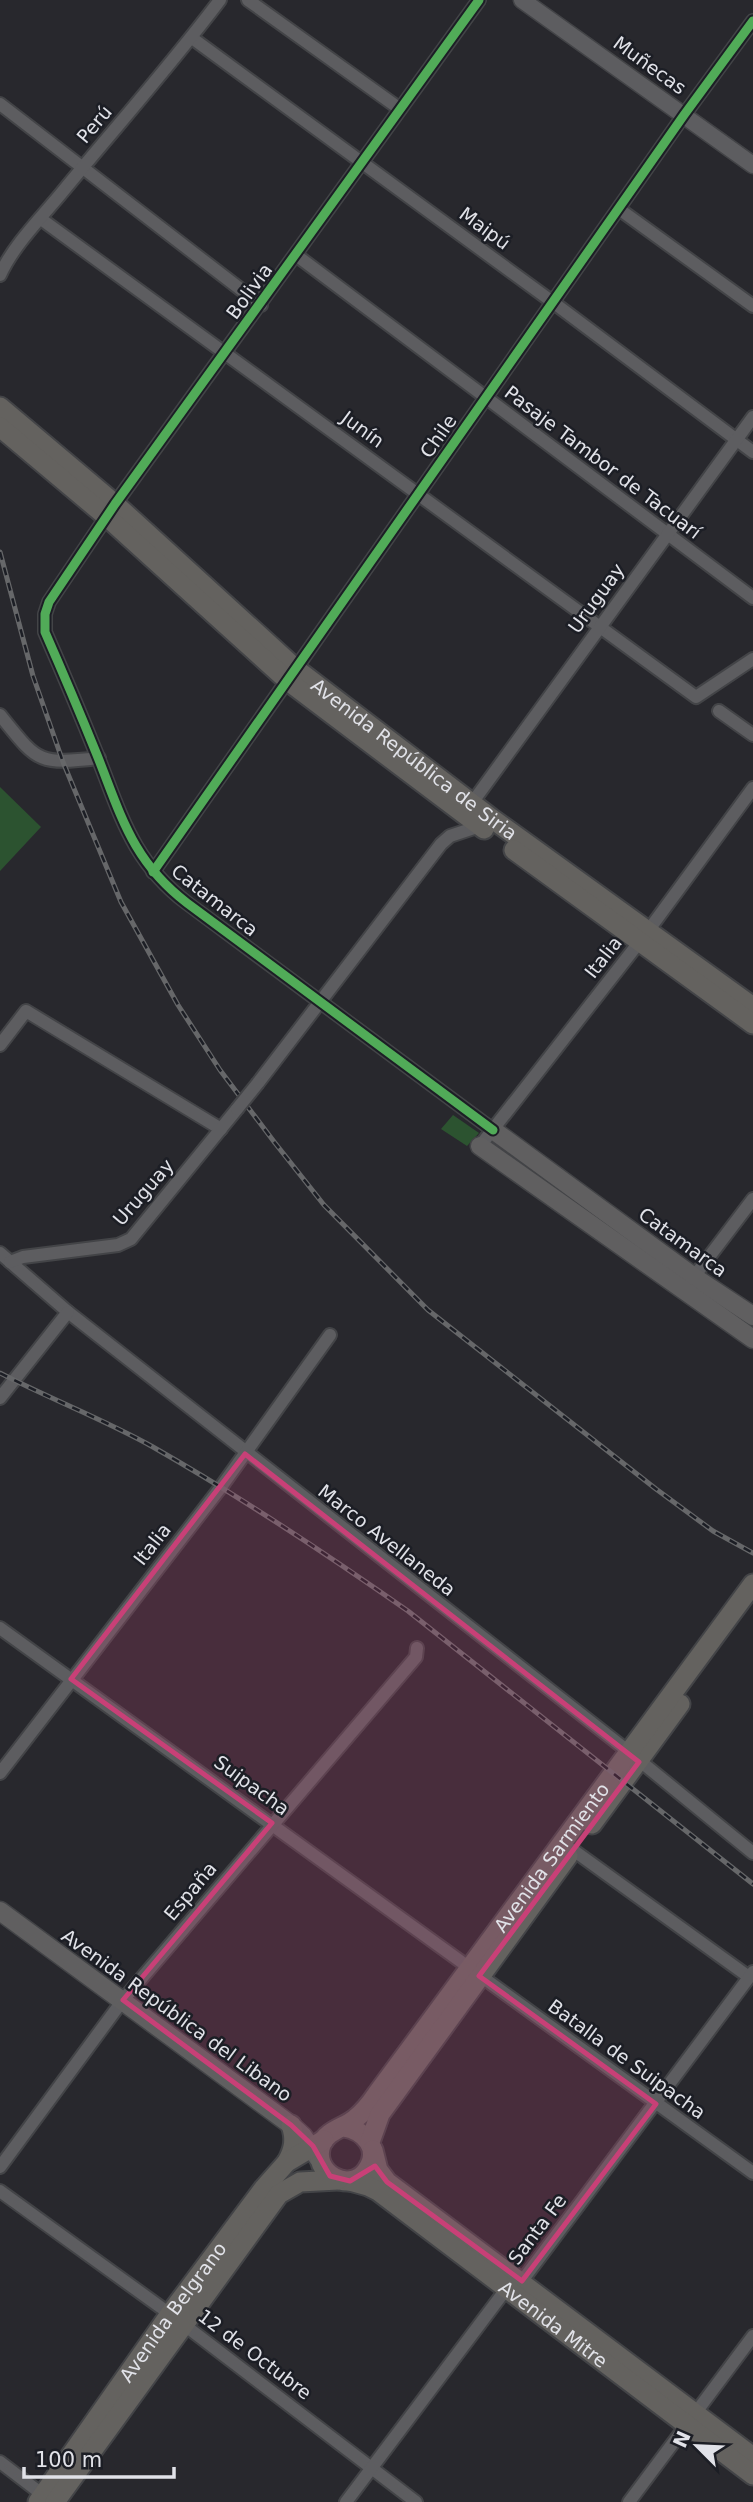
<svg xmlns="http://www.w3.org/2000/svg" width="753" height="2502" font-family="'DejaVu Sans',sans-serif">
	<style>
		.green { fill: #2c5330 }
		.lines { fill: none; stroke-linecap: round; stroke-linejoin: round }
		.minor-casing { stroke: #434447; stroke-width: 16 }
		.tertiary-casing { stroke: #434447; stroke-width: 19 }
		.secondary-casing { stroke: #434447; stroke-width: 21 }
		.primary-casing { stroke: #434447; stroke-width: 23 }
		.minor { stroke: #5d5d60; stroke-width: 12 }
		.tertiary { stroke: #5d5d60; stroke-width: 16 }
		.secondary { stroke: #605f60; stroke-width: 18 }
		.primary { stroke: #64625f; stroke-width: 19 }
		.rail-casing { stroke: #666769; stroke-width: 5 }
		.rail { stroke: #1c1e25; stroke-width: 2.5; stroke-dasharray: 8; stroke-linecap: butt }
		.minor-bridge-casing { stroke: #434447; stroke-width: 16; stroke-linecap: butt }
		.minor-bridge { stroke: #5d5d60; stroke-width: 12 }
		.cycleway-casing { stroke: #1c1e25; stroke-width: 13 }
		.cycleway { stroke: #51ab58; stroke-width: 9 }
		.marked { fill: #c84077; fill-opacity: 0.2; stroke: #c84077; stroke-width: 5; stroke-linejoin: round }
		.labels { text-anchor: middle; stroke-width: 5; stroke-linejoin: round; paint-order: stroke }
		.street-label { font-size: 19px; fill: #e1e2e8; stroke: #1c1e25 }
	</style>
	<rect width="100%" height="100%" fill="#28282d"/>
	<g class="green">
		<path d="M 0,787 L 41,827 L 0,871 Z"/>
		<path d="M 453,1115 L 479,1133 L 467,1146 L 441,1129 Z"/>
	</g>
	<g class="lines">
		<defs>
			<g id="minor">
				<path d="M 248,0 L 400,109"/>
				<path d="M 479,0 L 115,504 L 49,602 L 45,614 L 45,632 C 63,673 80,713 97,755 C 121,815 132,861 187,903 L 493,1130"/>
				<path d="M 192,38 L 554,303 L 753,452"/>
				<path d="M 0,104 L 261,305"/>
				<path d="M 619,209 L 753,306"/>
				<path d="M 41,219 L 696,697 L 753,659"/>
				<path d="M 296,255 L 753,598"/>
				<path d="M 0,275 C 14,244 43,216 64,190 C 116,127 171,65 220,0"/>
				<path d="M 719,711 L 753,735"/>
				<path d="M 0,715 C 38,762 37,765 99,758"/>
				<path d="M 472,803 L 753,417"/>
				<path d="M 153,872 L 684,115 L 753,21"/>
				<path d="M 0,1045 L 26,1011 L 221,1129"/>
				<path d="M 258,1083 L 441,844 L 450,836 L 480,826 L 482,821"/>
				<path d="M 480,1146 L 648,931 L 753,788"/>
				<path d="M 0,1253 L 68,1312 L 629,1752 L 753,1853"/>
				<path d="M 10,1262 L 23,1257 L 118,1245 L 131,1239 L 237,1109"/>
				<path d="M 690,1282 L 753,1199"/>
				<path d="M 0,1398 L 68,1312"/>
				<path d="M 0,1628 L 753,2173"/>
				<path d="M 0,1773 L 221,1487 L 330,1335"/>
				<path d="M 573,1850 L 749,1977"/>
				<path d="M 0,2167 L 123,2000 L 416,1657 L 417,1648"/>
				<path d="M 0,2191 L 170,2314 L 416,2502"/>
				<path d="M 0,2462 L 47,2498"/>
				<path d="M 346,2502 L 507,2288 L 522,2281 L 753,1972"/>
				<path d="M 629,2502 L 753,2336"/>
			</g>
			<path id="tertiary" d="M 522,0 L 753,165"/>
			<g id="secondary">
				<path d="M 493,1130 L 694,1277 L 753,1316"/>
				<path d="M 480,1146 L 753,1339"/>
				<path d="M 0,1911 L 291,2125 L 303,2136 L 318,2158"/>
			</g>
			<g id="primary">
				<path id="s1" d="M 0,407 L 115,504 L 296,669 L 491,818 L 753,1007"/>
				<path d="M 0,427 L 107,517 L 288,681 L 484,829"/>
				<path d="M 514,850 L 753,1024"/>
				<path d="M 592,1824 L 680,1704"/>
				<path id="s2" d="M 344,2127 C 364,2130 382,2149 367,2170 C 350,2195 311,2173 321,2145 C 327,2130 344,2128 355,2119 C 364,2112 371,2103 377,2094 L 753,1584"/>
				<path d="M 370,2142 L 380,2114 L 568,1856"/>
				<path d="M 373,2150 L 378,2170 L 387,2182 L 753,2457"/>
				<path d="M 287,2162 C 294,2149 296,2139 291,2125"/>
				<path id="s3" d="M 350,2181 L 368,2186 L 378,2191 L 753,2475"/>
				<path id="s4" d="M 38,2502 L 170,2314 L 264,2188 L 287,2162 L 324,2140"/>
				<path d="M 55,2502 L 279,2194 L 300,2182 L 338,2180"/>
			</g>
		</defs>
		<use href="#minor" class="minor-casing"/>
		<use href="#tertiary" class="tertiary-casing"/>
		<use href="#secondary" class="secondary-casing"/>
		<use href="#primary" class="primary-casing"/>
		<use href="#minor" class="minor"/>
		<use href="#tertiary" class="tertiary"/>
		<use href="#secondary" class="secondary"/>
		<use href="#primary" class="primary"/>
		<defs>
			<g id="rail">
				<path d="M 0,552 L 33,676 L 63,762 L 121,902 L 178,1005 L 220,1070 L 275,1143 L 324,1205 L 428,1310 L 656,1489 L 713,1531 L 753,1553"/>
				<path d="M 0,1373 C 50,1399 103,1419 153,1447 C 241,1497 325,1553 408,1611 L 753,1884"/>
			</g>
		</defs>
		<use href="#rail" class="rail-casing"/>
		<use href="#rail" class="rail"/>
		<defs>
			<path id="minor-bridge" d="M 237,1109 L 258,1083"/>
		</defs>
		<use href="#minor-bridge" class="minor-bridge-casing"/>
		<use href="#minor-bridge" class="minor-bridge"/>
		<defs>
			<g id="cycleway">
				<path d="M 479,0 L 115,504 L 49,602 L 45,614 L 45,632 C 63,673 80,713 97,755 C 121,815 132,861 187,903 L 493,1130"/>
				<path d="M 153,872 L 684,115 L 753,21"/>
			</g>
		</defs>
		<use href="#cycleway" class="cycleway-casing"/>
		<use href="#cycleway" class="cycleway"/>
	</g>
	<path class="marked" d="M 245,1454 L 639,1762 L 479,1976 L 656,2104 L 522,2281 L 387,2182 L 375,2166 L 350,2181 L 330,2176 L 313,2146 L 291,2125 L 123,2000 L 272,1823 L 71,1679 Z"/>
	<g class="labels">
		<g class="street-label">
			<text transform="translate(650 65) rotate(36)" y="7">Muñecas</text>
			<text transform="translate(94 124) rotate(-50)" y="7">Perú</text>
			<text transform="translate(485 228) rotate(36)" y="7">Maipú</text>
			<text transform="translate(249 291) rotate(-54)" y="7">Bolivia</text>
			<text transform="translate(363 429) rotate(36)" y="7">Junín</text>
			<text transform="translate(438 436) rotate(-55)" y="7">Chile</text>
			<text transform="translate(603 462) rotate(37)" y="7">Pasaje Tambor de Tacuarí</text>
			<text transform="translate(596 598) rotate(-54)" y="7">Uruguay</text>
			<text dy="7" stroke="none"><textPath href="#s1" startOffset="544">Avenida República de Siria</textPath></text>
			<text transform="translate(215 900) rotate(38)" y="7">Catamarca</text>
			<text transform="translate(603 957) rotate(-52)" y="7">Italia</text>
			<text transform="translate(143 1192) rotate(-49)" y="7">Uruguay</text>
			<text transform="translate(683 1242) rotate(36)" y="7">Catamarca</text>
			<text transform="translate(387 1540) rotate(38)" y="7">Marco Avellaneda</text>
			<text transform="translate(152 1544) rotate(-52)" y="7">Italia</text>
			<text transform="translate(252 1785) rotate(36)" y="7">Suipacha</text>
			<text dy="7" stroke="none"><textPath href="#s2" startOffset="506">Avenida Sarmiento</textPath></text>
			<text transform="translate(190 1891) rotate(-50)" y="7">España</text>
			<text transform="translate(177 2015) rotate(36)" y="7">Avenida República del Libano</text>
			<text transform="translate(627 2059) rotate(36)" y="7">Batalla de Suipacha</text>
			<text transform="translate(537 2229) rotate(-53)" y="7">Santa Fe</text>
			<text dy="7" stroke="none"><textPath href="#s4" startOffset="233">Avenida Belgrano</textPath></text>
			<text dy="7" stroke="none"><textPath href="#s3" startOffset="250">Avenida Mitre</textPath></text>
			<text transform="translate(255 2354) rotate(37)" y="7">12 de Octubre</text>
		</g>
	</g>
	<g transform="translate(697 2446) rotate(294)" stroke="#1c1e25" stroke-width="5" paint-order="stroke">
	<path d="M0-5L12 26L0 18L-12 26Z" fill="#e1e2e8"/>
	<text y="-10" font-size="19" font-weight="bold" text-anchor="middle" fill="#e1e2e8">N</text>
	</g>
	<path d="M24 2467v10h150v-10" fill="none" stroke="#e1e2e8" stroke-width="3.5"/>
	<text x="35" y="2467" font-size="21" fill="#e1e2e8" stroke="#1c1e25" stroke-width="5" paint-order="stroke">100 m</text>
</svg>
